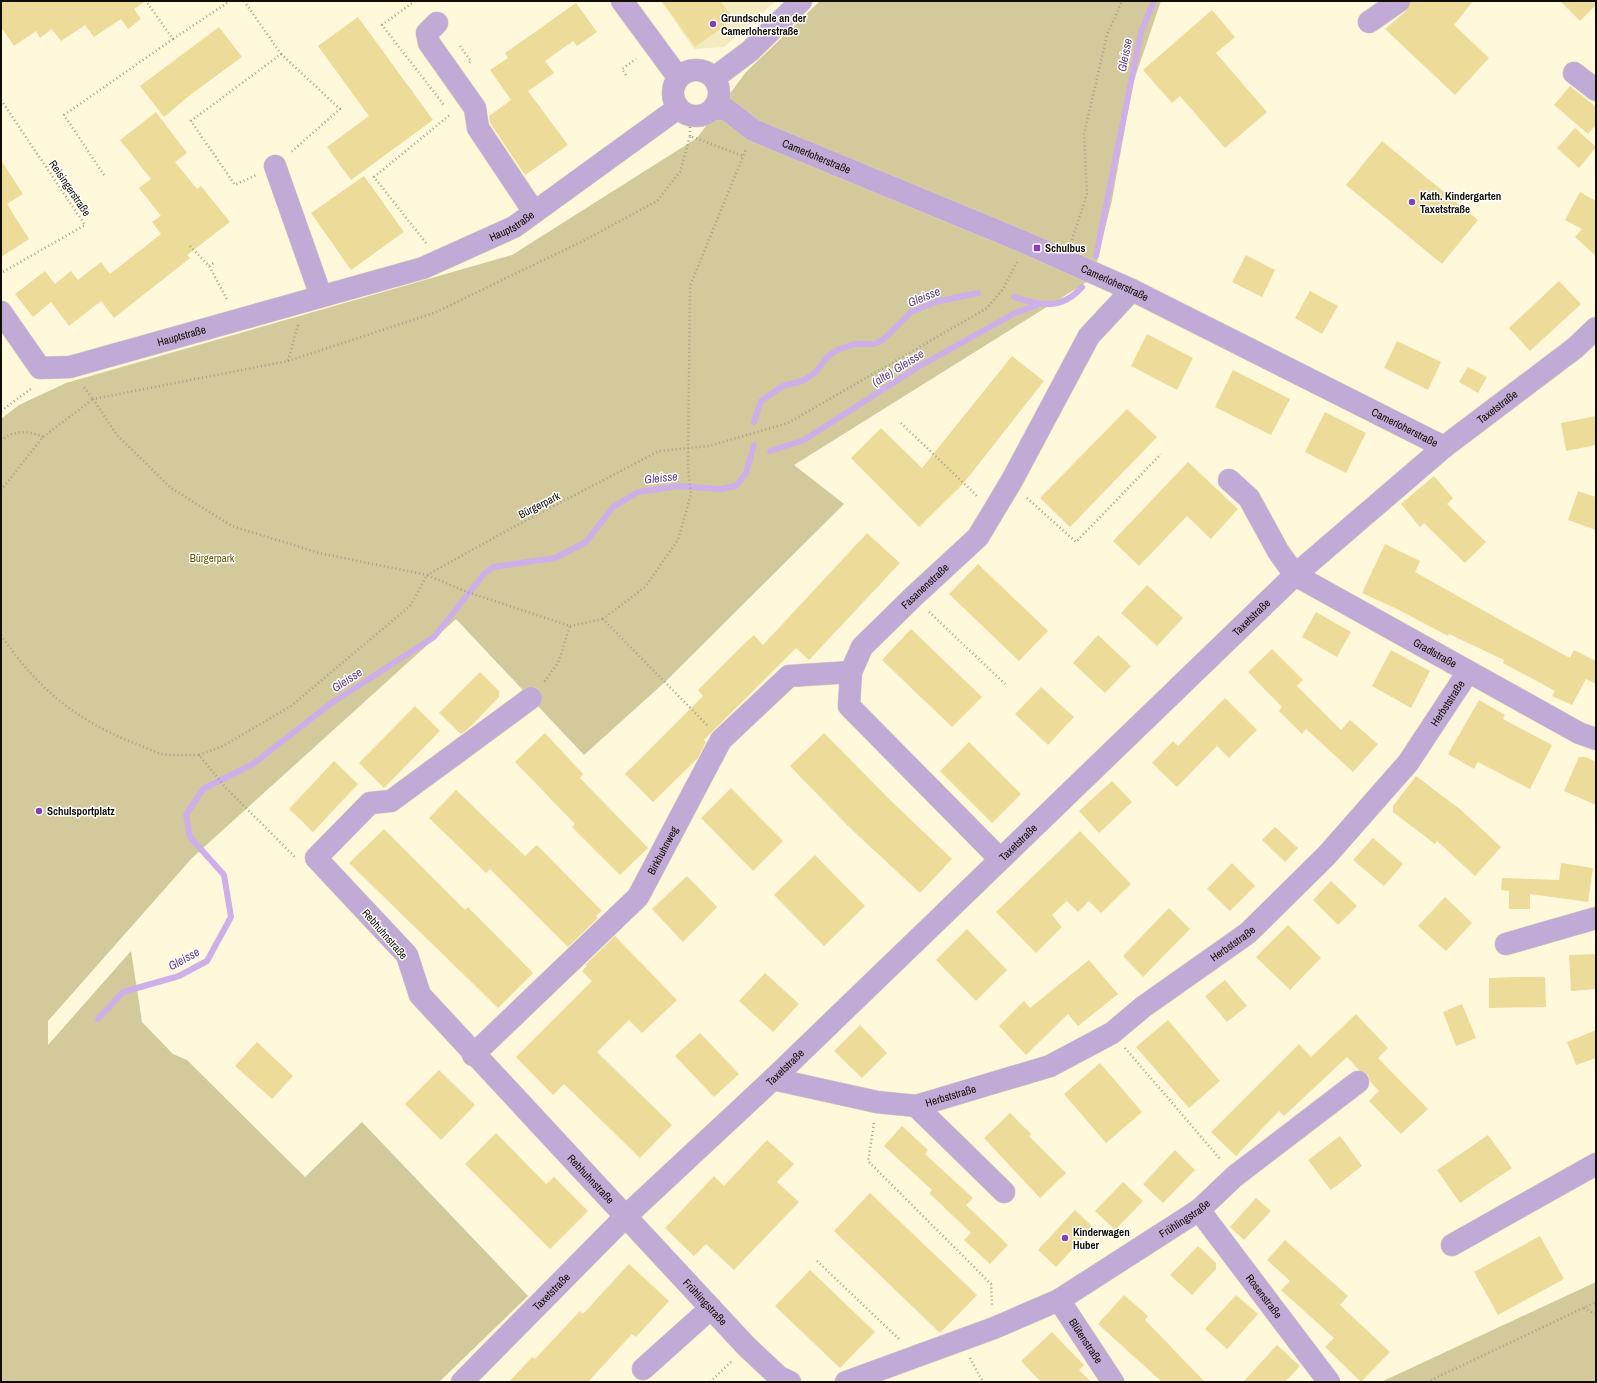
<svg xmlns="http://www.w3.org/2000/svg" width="1597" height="1383" font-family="'Archivo Narrow',sans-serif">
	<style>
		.built { fill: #f6ebbf }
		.green { fill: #d4c99b }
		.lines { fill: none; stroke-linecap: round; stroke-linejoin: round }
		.stream { stroke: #ceafe9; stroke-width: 6 }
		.building { fill: #eddc99 }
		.minor-casing { stroke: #d9d2b8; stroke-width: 23 }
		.path { stroke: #a7a18b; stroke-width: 2.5; stroke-dasharray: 1 3; stroke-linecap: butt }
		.minor { stroke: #c2aad6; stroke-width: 22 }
		.poi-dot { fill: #8540b3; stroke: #fff; stroke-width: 1.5 }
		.labels { text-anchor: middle; stroke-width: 3; stroke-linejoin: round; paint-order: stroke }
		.poi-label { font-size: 11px; font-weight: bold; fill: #100d03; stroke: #fff; text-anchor: start }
		.street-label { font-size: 11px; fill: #100d03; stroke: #fff }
		.park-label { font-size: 11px; fill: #675601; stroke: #fff }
		.water-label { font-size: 12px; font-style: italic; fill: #653d82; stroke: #fff }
	</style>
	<rect width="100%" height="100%" fill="#fff8db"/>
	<path class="built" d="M 661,1 L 776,1 L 724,47 L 694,49 Z"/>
	<g class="green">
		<path d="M 820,1 L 1161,1 L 1133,83 L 1112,200 L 1093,278 L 794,465 L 844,504 L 665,682 L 584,755 L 456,619 L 192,858 L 48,1021 L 48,1045 L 131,951 L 142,1022 L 173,1054 L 187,1060 L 305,1177 L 362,1122 L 528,1296 L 439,1382 L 1,1382 L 1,419 L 19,405 L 66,383 L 512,255 L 697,138 L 746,72 Z"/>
		<path d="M 1596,1282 L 1596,1382 L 1381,1382 Z"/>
	</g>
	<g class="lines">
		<g class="stream">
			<path d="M 1096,256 L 1141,32 L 1154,1"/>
			<path d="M 1014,297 C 1041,306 1062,310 1082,287"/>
			<path d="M 754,422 L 761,401 L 783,386 L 802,381 L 815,373 L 827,357 L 837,350 L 854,344 L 874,344 L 884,339 L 911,312 L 935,302 L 978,293"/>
			<path d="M 770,451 L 804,440 L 918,367 L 1015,313 L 1037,305"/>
			<path d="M 98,1019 L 123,992 L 179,976 L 207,961 L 231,917 L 224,875 L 190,837 L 186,815 L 203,789 L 253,764 L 330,704 L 434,637 L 484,574 L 493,567 L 555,558 L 586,542 L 613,507 L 638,492 L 678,486 L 720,489 L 736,486 L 746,473 L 754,445"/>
		</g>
	</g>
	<g class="building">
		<path d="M 1,1 L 146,1 L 134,9 L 141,19 L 128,29 L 121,19 L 94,37 L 85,25 L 61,41 L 52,29 L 40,38 L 36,31 L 14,46 L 1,27 Z"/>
		<path d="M 662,1 L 720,1 L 734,19 L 695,47 Z"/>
		<path d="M 1411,1 L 1473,1 L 1454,25 L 1489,58 L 1455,95 L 1385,29 L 1406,11 Z"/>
		<path d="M 1560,1 L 1596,1 L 1596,5 L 1580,21 Z"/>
		<path d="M 576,3 L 597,32 L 577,46 L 573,41 L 545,61 L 554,73 L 528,91 L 568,145 L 525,175 L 490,123 L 489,116 L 511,100 L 490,70 L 508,58 L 505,53 Z"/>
		<path d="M 1212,10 L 1235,37 L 1216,53 L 1267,112 L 1225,148 L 1180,96 L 1172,103 L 1143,70 Z"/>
		<path d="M 358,17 L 433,120 L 351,180 L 327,147 L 369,116 L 318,46 Z"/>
		<path d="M 219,27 L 242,57 L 190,95 L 164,117 L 140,86 Z"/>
		<path d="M 1570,86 L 1596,107 L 1596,125 L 1588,134 L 1554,105 Z"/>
		<path d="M 156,112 L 187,153 L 175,162 L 197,189 L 201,186 L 230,222 L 187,255 L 190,258 L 114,318 L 101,301 L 69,326 L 51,302 L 33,317 L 15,294 L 45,271 L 55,284 L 71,271 L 78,280 L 101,262 L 110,274 L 161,234 L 152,222 L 161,216 L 139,188 L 151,179 L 120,140 Z"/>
		<path d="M 1575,128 L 1596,147 L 1579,168 L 1557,148 Z"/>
		<path d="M 1382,141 L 1478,220 L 1442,264 L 1346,185 Z"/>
		<path d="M 1,160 L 23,194 L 7,204 L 29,239 L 1,257 Z"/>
		<path d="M 364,176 L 404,232 L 351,270 L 311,213 Z"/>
		<path d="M 1580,192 L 1596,201 L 1596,256 L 1575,237 L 1582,229 L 1565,220 Z"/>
		<path d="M 1246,255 L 1275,270 L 1262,297 L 1232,282 Z"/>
		<path d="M 1559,281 L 1581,304 L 1530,351 L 1509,328 Z"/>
		<path d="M 1310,291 L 1338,306 L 1322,334 L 1295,318 Z"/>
		<path d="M 1147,334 L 1193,358 L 1177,390 L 1131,366 Z"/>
		<path d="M 1397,341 L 1441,362 L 1428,390 L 1384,368 Z"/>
		<path d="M 1012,356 L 1044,381 L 963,484 L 919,527 L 851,458 L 881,428 L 922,468 Z"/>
		<path d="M 1468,367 L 1487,377 L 1478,393 L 1459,382 Z"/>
		<path d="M 1233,370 L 1290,399 L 1271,435 L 1215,407 Z"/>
		<path d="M 1127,409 L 1157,437 L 1070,527 L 1040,498 Z"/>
		<path d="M 1325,412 L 1366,433 L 1346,473 L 1305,452 Z"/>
		<path d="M 1596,416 L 1596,445 L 1566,451 L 1561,423 Z"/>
		<path d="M 1188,462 L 1238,509 L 1211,539 L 1187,516 L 1139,566 L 1113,541 Z"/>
		<path d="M 1434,476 L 1453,498 L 1447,504 L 1486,542 L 1465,563 L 1424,523 L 1420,527 L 1401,504 Z"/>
		<path d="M 1578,491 L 1596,497 L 1596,530 L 1568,520 Z"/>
		<path d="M 867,533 L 900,563 L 809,660 L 796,648 L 704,740 L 706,742 L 698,758 L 653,802 L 625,774 L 703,696 L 698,690 L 745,643 L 754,635 L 763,645 Z"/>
		<path d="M 1385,544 L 1420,561 L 1415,572 L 1511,626 L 1570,658 L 1574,650 L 1596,661 L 1596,684 L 1586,679 L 1572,705 L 1552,696 L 1555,691 L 1503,663 L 1504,660 L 1449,634 L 1448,636 L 1397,609 L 1362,593 Z"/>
		<path d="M 978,564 L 1048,631 L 1019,661 L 949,594 Z"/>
		<path d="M 1147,585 L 1183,618 L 1157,646 L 1121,613 Z"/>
		<path d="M 1316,612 L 1351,632 L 1337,657 L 1302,637 Z"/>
		<path d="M 911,629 L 982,697 L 952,727 L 882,660 Z"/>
		<path d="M 1098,635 L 1131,666 L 1105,693 L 1073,663 Z"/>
		<path d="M 1272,649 L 1303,680 L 1297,686 L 1341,730 L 1350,720 L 1378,744 L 1353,772 L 1306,729 L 1302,734 L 1279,711 L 1282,707 L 1248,672 Z"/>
		<path d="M 1391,650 L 1430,671 L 1411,708 L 1372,686 Z"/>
		<path d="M 480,672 L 499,691 L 499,697 L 470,727 L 461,734 L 439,713 Z"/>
		<path d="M 1041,687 L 1074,717 L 1048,745 L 1015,714 Z"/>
		<path d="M 1225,698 L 1257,730 L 1229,758 L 1217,746 L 1177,787 L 1152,763 L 1173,741 L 1178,746 Z"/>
		<path d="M 1479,700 L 1505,715 L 1503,719 L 1552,745 L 1530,789 L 1478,762 L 1474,769 L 1448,754 Z"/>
		<path d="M 415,706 L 440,731 L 384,788 L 359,763 Z"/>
		<path d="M 545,733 L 583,774 L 580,778 L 648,848 L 620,875 L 572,827 L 575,824 L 515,762 Z"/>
		<path d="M 824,733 L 890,800 L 952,859 L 920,893 L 849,827 L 790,766 Z"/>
		<path d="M 969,742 L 1021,794 L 992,823 L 940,771 Z"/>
		<path d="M 1579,757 L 1586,757 L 1596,762 L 1596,805 L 1564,791 Z"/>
		<path d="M 334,761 L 358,784 L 313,832 L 289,809 Z"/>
		<path d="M 1416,776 L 1461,810 L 1501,847 L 1475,876 L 1437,841 L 1435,844 L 1393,812 L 1393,806 Z"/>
		<path d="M 1112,781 L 1132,802 L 1099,833 L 1079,811 Z"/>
		<path d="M 731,788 L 783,841 L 753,871 L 701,818 Z"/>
		<path d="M 456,790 L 525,856 L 537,845 L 602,911 L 596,916 L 598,918 L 568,947 L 490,869 L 486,873 L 429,818 Z"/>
		<path d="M 1275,827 L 1298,848 L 1285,862 L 1262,840 Z"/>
		<path d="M 384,829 L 465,910 L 468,907 L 533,973 L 498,1008 L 349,863 Z"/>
		<path d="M 1080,831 L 1131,884 L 1101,913 L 1089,901 L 1078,912 L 1067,901 L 1052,915 L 1062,927 L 1036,953 L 996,912 Z"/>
		<path d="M 1373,838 L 1403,864 L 1384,886 L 1353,860 Z"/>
		<path d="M 815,855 L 865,906 L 824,946 L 774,895 Z"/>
		<path d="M 1232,863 L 1255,886 L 1230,911 L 1207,889 Z"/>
		<path d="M 1561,863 L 1593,868 L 1588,902 L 1530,894 L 1530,909 L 1509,909 L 1509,891 L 1501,890 L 1502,878 L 1559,880 Z"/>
		<path d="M 687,876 L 717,907 L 683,942 L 652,909 Z"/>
		<path d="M 1331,881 L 1357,906 L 1338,925 L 1313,900 Z"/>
		<path d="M 1445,897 L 1472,923 L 1446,951 L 1418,926 Z"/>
		<path d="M 1169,908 L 1190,929 L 1143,977 L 1123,956 Z"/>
		<path d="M 1288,925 L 1321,958 L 1290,990 L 1256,957 Z"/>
		<path d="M 967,929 L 1007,970 L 976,1001 L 936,960 Z"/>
		<path d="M 615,936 L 677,1000 L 642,1033 L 629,1020 L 597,1052 L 672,1125 L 640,1158 L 564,1084 L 553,1095 L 516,1057 L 592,981 L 582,971 L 587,966 L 585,965 Z"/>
		<path d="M 1596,954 L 1596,989 L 1571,991 L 1569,955 Z"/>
		<path d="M 1089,960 L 1118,994 L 1078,1026 L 1068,1014 L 1026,1055 L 999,1026 L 1024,1001 L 1030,1008 Z"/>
		<path d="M 765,973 L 799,1004 L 773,1032 L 739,1001 Z"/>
		<path d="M 1517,977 L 1545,977 L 1546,1007 L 1489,1008 L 1489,978 Z"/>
		<path d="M 1225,980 L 1247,1006 L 1227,1022 L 1205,996 Z"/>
		<path d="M 1462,1004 L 1476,1038 L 1456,1046 L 1443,1012 Z"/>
		<path d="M 1356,1014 L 1388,1048 L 1378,1058 L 1428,1109 L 1401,1134 L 1369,1101 L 1379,1091 L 1370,1081 L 1368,1075 L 1359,1070 L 1347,1057 L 1284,1116 L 1279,1111 L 1236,1156 L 1211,1132 L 1299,1044 L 1311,1057 Z"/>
		<path d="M 1168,1020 L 1220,1081 L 1189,1108 L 1136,1047 Z"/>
		<path d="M 860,1025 L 887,1053 L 862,1078 L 834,1051 Z"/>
		<path d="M 1596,1030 L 1596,1058 L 1576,1065 L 1567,1042 Z"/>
		<path d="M 700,1033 L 739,1074 L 714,1097 L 675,1056 Z"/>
		<path d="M 257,1042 L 293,1076 L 272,1099 L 235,1066 Z"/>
		<path d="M 1100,1063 L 1142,1112 L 1106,1143 L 1064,1094 Z"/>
		<path d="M 439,1070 L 475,1105 L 441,1140 L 405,1104 Z"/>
		<path d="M 1010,1113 L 1031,1134 L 1029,1136 L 1066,1173 L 1040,1198 L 984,1138 Z"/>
		<path d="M 902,1126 L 928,1150 L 925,1154 L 973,1198 L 966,1205 L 1008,1245 L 990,1264 L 964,1240 L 971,1233 L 929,1193 L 932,1190 L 884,1146 Z"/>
		<path d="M 496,1133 L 546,1184 L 554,1177 L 588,1211 L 550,1249 L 465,1164 Z"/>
		<path d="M 1488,1135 L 1512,1168 L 1460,1203 L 1437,1170 Z"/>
		<path d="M 1340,1136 L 1362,1166 L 1331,1190 L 1308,1160 Z"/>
		<path d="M 767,1140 L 794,1164 L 777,1182 L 799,1202 L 734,1270 L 706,1244 L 694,1256 L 665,1228 L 714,1176 L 724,1186 Z"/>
		<path d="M 1175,1150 L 1195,1170 L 1163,1203 L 1143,1184 Z"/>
		<path d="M 1123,1182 L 1143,1201 L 1115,1230 L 1095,1211 Z"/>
		<path d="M 870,1193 L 977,1295 L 940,1333 L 834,1231 Z"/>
		<path d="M 1256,1198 L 1271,1211 L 1244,1240 L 1230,1227 Z"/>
		<path d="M 1075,1210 L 1093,1227 L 1056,1267 L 1038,1250 Z"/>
		<path d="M 1540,1236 L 1564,1279 L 1498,1315 L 1474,1272 Z"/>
		<path d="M 1285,1240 L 1348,1296 L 1340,1305 L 1390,1352 L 1361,1382 L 1325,1347 L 1334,1338 L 1281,1290 L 1290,1281 L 1267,1260 Z"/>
		<path d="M 1198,1246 L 1216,1263 L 1216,1269 L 1192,1295 L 1170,1275 Z"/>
		<path d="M 629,1264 L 669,1301 L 636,1337 L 632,1334 L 588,1382 L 509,1382 L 532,1357 L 535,1359 L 580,1311 L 583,1314 Z"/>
		<path d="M 810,1270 L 875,1332 L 840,1368 L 775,1306 Z"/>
		<path d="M 1124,1295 L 1148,1316 L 1145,1320 L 1205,1382 L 1162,1382 L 1098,1324 Z"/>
		<path d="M 1236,1295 L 1258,1314 L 1227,1349 L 1205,1329 Z"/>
		<path d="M 1052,1332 L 1084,1365 L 1079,1370 L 1091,1382 L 1041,1382 L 1021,1361 Z"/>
		<path d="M 1277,1345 L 1300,1366 L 1285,1382 L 1243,1382 Z"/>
	</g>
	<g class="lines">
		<defs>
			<g id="minor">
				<path d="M 622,1 L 678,77"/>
				<path d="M 1369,22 L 1399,1"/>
				<path d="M 437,23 L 427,33 L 429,43 L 475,108 L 478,128 L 534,212"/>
				<circle cx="696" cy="93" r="23"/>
				<path d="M 1574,73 L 1596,90"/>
				<path d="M 714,78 L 750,51 L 801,1"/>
				<path id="s1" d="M 713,109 L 726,109 L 753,130 L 1026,243 L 1132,290 L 1444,447"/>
				<path d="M 275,166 L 321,296"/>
				<path id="s2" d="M 1,312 L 40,368 L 70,367 L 423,268 L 514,227 L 678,108"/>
				<path id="s3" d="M 1229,480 L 1249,498 L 1278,551 L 1295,575 L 1579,733 L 1596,739"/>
				<path id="s4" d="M 531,698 L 391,801 L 370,803 L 316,858 L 407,955 L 420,995 L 746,1346 L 779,1377 L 790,1382"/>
				<path id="s5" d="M 1000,859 L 849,706 L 851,672 L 862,647 L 913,597 L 978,537 L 1011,482 L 1089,336 L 1132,290"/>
				<path d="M 1506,944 L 1596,918"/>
				<path id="s6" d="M 473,1055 L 638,897 L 721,740 L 789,676 L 851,672"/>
				<path id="s7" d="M 773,1079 L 877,1102 L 916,1106 L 1050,1066 L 1112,1033 L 1143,1007 L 1248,933 L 1327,855 L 1408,763 L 1468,672"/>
				<path d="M 916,1106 L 1004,1192"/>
				<path id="s8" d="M 1199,1210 L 1329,1382"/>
				<path d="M 1452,1245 L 1596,1164"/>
				<path id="s9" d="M 1059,1300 L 1113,1382"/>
				<path d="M 643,1369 L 711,1308"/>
				<path id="s10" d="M 462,1382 L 626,1216 L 773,1079 L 1295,575 L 1444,447 L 1575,348 L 1596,328"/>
				<path id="s11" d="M 846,1382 L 994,1328 L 1059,1300 L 1199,1210 L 1235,1176 L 1358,1082"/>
			</g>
		</defs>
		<use href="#minor" class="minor-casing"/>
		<g class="path">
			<path d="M 244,1 L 281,54 L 191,121 L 235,185 L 256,175"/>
			<path d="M 415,1 L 382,25 L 444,105"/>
			<path d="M 173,39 L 230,1"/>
			<path d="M 460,46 L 471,61 L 469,63"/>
			<path d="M 281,54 L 340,109 L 290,153"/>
			<path d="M 626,75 L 622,69 L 636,59"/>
			<path d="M 1,100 L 85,225 L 1,273"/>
			<path d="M 690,136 L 690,126"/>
			<path d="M 104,175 L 64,115 L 173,39 L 146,1"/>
			<path d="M 1072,240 L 1087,194 L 1084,134 L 1107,35 L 1122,1"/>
			<path d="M 426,243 L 374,177 L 451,114"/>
			<path d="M 190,246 L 209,266 L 228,301"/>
			<path d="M 209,266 L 214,263"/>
			<path d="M 298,325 L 288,361 L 93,399 L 117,435 L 171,488 L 232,526 L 319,553 L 427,575 L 508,530 L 659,451 L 709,446 L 788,423 L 987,308 L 1003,289 L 1017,262"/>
			<path d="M 288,361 L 434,313 L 583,241 L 657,201 L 680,172 L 690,136 L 743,156"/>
			<path d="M 1,411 L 32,388"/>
			<path d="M 901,423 L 977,496"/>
			<path d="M 1,441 C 13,429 30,431 43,437"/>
			<path d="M 1,490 L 43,437 L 93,399 L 83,386"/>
			<path d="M 1027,498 L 1076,542 L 1161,454"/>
			<path d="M 929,612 L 1005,684"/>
			<path d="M 570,626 L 603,619"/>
			<path d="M 1,635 C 36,687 75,720 134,743 C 143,746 153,752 162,754 C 173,756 187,755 199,755 L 226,788 L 295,857"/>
			<path d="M 707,725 L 603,619 L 645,587 L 678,540 L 691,494 L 688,468 L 690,286 L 746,149"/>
			<path d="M 199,755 L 223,746 L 291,706 L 410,606 L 427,575 L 467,592 L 570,626 L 558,663 L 544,682"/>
			<path d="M 1125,1048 L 1221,1160"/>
			<path d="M 874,1123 L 868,1161 L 991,1284 L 992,1305"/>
			<path d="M 817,1261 L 900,1340"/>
			<path d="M 1584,1308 L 1596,1314"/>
			<path d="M 970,1358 L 983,1382"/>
			<path d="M 710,1382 L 732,1361"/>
			<path d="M 1427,1382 L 1596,1302"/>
		</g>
		<use href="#minor" class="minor"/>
	</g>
	<g class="poi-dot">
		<circle cx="713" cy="24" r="4"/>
		<circle cx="1412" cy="202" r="4"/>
		<rect x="1033" y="244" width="8" height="8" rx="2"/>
		<circle cx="39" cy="811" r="4"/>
		<circle cx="1065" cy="1238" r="4"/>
	</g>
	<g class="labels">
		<g class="poi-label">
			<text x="721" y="22">Grundschule an der<tspan x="721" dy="13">Camerloherstraße</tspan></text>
			<text x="1420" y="200">Kath. Kindergarten<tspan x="1420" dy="13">Taxetstraße</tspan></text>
			<text x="1045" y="252">Schulbus</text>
			<text x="47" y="815">Schulsportplatz</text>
			<text x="1073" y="1236">Kinderwagen<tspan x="1073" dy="13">Huber</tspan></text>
		</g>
		<g class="street-label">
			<text dy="4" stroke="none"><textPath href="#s1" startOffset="116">Camerloherstraße</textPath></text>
			<text transform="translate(70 188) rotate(56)" y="4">Reisingerstraße</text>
			<text dy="4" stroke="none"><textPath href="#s2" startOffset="563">Hauptstraße</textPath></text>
			<text dy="4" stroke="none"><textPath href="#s1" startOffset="440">Camerloherstraße</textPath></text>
			<text dy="4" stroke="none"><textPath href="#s2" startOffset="214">Hauptstraße</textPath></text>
			<text dy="4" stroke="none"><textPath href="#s10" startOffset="1423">Taxetstraße</textPath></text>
			<text dy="4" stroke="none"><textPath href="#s1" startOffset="764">Camerloherstraße</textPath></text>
			<text transform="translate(539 505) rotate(-27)" y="4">Bürgerpark</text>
			<text dy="4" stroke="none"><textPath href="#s5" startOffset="364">Fasanenstraße</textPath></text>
			<text dy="4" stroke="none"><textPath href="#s10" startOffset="1099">Taxetstraße</textPath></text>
			<text dy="4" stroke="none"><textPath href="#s3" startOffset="277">Gradlstraße</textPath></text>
			<text dy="4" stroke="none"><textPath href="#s7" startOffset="830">Herbststraße</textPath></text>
			<text dy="4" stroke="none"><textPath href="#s10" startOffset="775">Taxetstraße</textPath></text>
			<text dy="4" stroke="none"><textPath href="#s6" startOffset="281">Birkhuhnweg</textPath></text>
			<text transform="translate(385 934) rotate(49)" y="4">Rebhuhnstraße</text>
			<text dy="4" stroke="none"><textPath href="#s7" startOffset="506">Herbststraße</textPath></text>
			<text dy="4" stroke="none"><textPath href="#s10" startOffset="451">Taxetstraße</textPath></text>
			<text dy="4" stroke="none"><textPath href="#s7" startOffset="182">Herbststraße</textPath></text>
			<text dy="4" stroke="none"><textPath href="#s4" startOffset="698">Rebhuhnstraße</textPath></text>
			<text dy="4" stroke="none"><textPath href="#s11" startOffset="378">Frühlingstraße</textPath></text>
			<text dy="4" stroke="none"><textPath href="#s10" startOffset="127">Taxetstraße</textPath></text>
			<text dy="4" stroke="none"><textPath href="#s8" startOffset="108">Rosenstraße</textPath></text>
			<text dy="4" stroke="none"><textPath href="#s4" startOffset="866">Frühlingstraße</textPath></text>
			<text dy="4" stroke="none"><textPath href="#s9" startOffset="49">Blütenstraße</textPath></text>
		</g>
		<g class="park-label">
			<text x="212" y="562">Bürgerpark</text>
		</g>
		<g class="water-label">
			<text transform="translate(1125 55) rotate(-79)" y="4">Gleisse</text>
			<text transform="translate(924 297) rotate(-22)" y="4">Gleisse</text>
			<text transform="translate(898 368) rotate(-32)" y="4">(alte) Gleisse</text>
			<text transform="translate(661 478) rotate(-6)" y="4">Gleisse</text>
			<text transform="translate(347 680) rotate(-33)" y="4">Gleisse</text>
			<text transform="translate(184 959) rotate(-29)" y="4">Gleisse</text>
		</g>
	</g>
	<rect width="1597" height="1383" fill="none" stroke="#100d03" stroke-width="4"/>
</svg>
